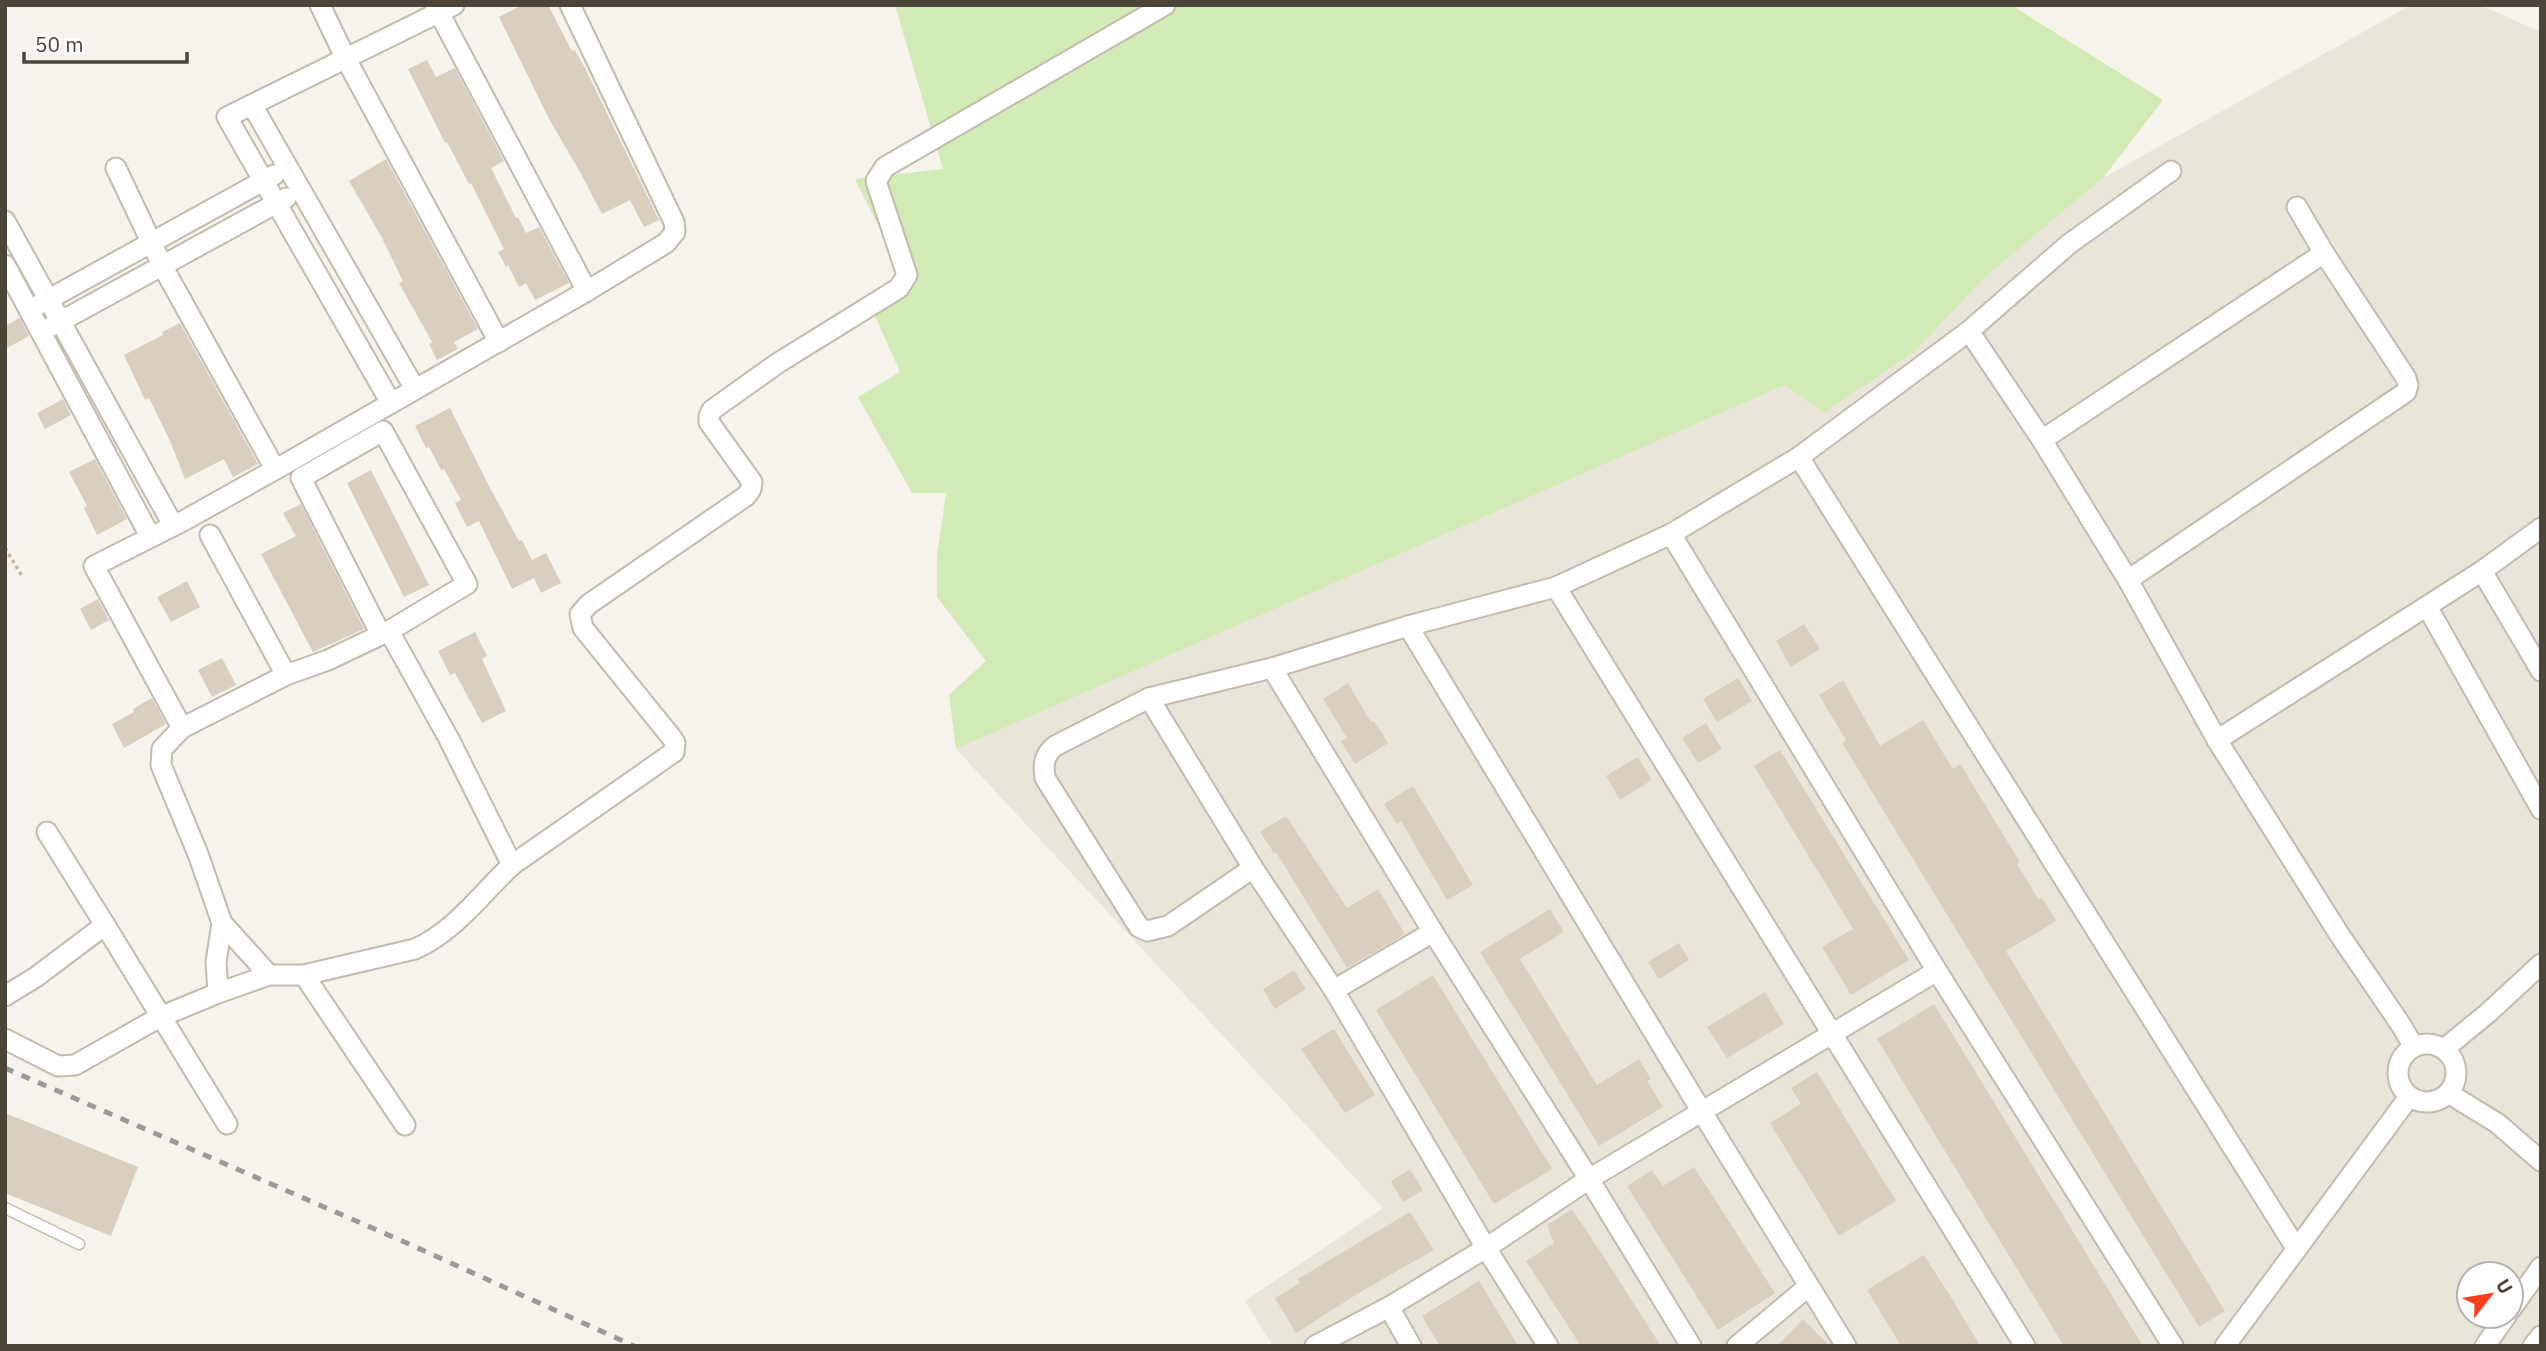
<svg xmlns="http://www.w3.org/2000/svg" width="2546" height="1351" font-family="'IBM Plex Sans',sans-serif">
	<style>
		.residential { fill: #eae5da; fill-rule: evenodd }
		.green { fill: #d2eab5 }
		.building { fill: #d8cfc1 }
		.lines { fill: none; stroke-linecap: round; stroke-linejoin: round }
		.lane-casing { stroke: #c2bbae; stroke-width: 13 }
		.street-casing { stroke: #c2bbae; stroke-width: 23 }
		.path { stroke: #c4b79f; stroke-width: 3.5; stroke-dasharray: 3.5 3.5; stroke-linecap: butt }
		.lane { stroke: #fff; stroke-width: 10 }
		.street { stroke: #fff; stroke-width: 19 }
		.rail { stroke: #9a9a9a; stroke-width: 5; stroke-dasharray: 9 9; stroke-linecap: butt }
	</style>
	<rect width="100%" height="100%" fill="#f6f3ec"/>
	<path class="residential" d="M 2411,5 L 2480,5 L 2541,32 L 2541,1346 L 1273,1346 L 1245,1301 L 1383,1208 L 956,749 L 1785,385 L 1824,413 L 2103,178 ZM 2469,1274 L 2511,1274 L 2511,1316 L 2469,1316 Z"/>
	<path class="green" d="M 895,5 L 2011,5 L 2163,100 L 2103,178 L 1983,279 L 1914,352 L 1824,413 L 1785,385 L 956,749 L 949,695 L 986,661 L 937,597 L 937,556 L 946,493 L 912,493 L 858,397 L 900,372 L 870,305 L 903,275 L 855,179 L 943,169 Z"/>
	<g class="building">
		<path d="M 522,5 L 548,5 L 572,51 L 575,50 L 586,70 L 659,220 L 644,227 L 630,200 L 602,214 L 581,174 L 548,117 L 499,17 Z"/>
		<path d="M 427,60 L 436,77 L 455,68 L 504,161 L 491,168 L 516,218 L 518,217 L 526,233 L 539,227 L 569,283 L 535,300 L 526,283 L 519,287 L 508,265 L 506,267 L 498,252 L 504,249 L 471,183 L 469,184 L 447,142 L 445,143 L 408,69 Z"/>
		<path d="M 386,159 L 478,329 L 454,342 L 458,349 L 437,360 L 429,344 L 432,342 L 399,283 L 403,281 L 381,236 L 349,181 Z"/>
		<path d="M 20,318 L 29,336 L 5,349 L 5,326 Z"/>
		<path d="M 180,323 L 258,464 L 233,477 L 224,459 L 185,479 L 170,441 L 149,398 L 145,400 L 124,355 L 163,335 L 162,332 Z"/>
		<path d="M 63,399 L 71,415 L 45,429 L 37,413 Z"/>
		<path d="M 450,408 L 489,486 L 519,541 L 522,540 L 532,560 L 546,553 L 561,583 L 541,593 L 534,578 L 512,589 L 479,521 L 467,527 L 455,503 L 461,500 L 444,469 L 441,470 L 429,447 L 426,448 L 415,426 Z"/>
		<path d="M 95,459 L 127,519 L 97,535 L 84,508 L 87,506 L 69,472 Z"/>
		<path d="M 371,470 L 429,585 L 404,597 L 347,483 Z"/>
		<path d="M 301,504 L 364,629 L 313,652 L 261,554 L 296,536 L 283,513 Z"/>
		<path d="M 187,581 L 200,607 L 171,622 L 157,597 Z"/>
		<path d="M 98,599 L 109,620 L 91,630 L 80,609 Z"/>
		<path d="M 1804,624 L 1820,649 L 1791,667 L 1776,641 Z"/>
		<path d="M 475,632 L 487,656 L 482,659 L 506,711 L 482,723 L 455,673 L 450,675 L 438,651 Z"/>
		<path d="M 222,658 L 236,685 L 212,697 L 198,670 Z"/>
		<path d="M 1738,678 L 1752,701 L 1717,722 L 1703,699 Z"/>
		<path d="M 1843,680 L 1880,746 L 1923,720 L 1953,769 L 1960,764 L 2020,862 L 2017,864 L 2038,899 L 2042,898 L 2056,921 L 2006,951 L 2225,1311 L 2199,1327 L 1842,743 L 1846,740 L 1819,695 Z"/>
		<path d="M 1348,683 L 1371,722 L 1374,721 L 1388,743 L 1355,764 L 1341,741 L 1347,738 L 1323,699 Z"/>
		<path d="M 152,698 L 166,724 L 124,748 L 112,724 L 134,712 L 133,709 Z"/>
		<path d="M 1706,723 L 1722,749 L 1698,763 L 1682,738 Z"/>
		<path d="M 1780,750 L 1909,960 L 1851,995 L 1822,947 L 1853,929 L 1754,766 Z"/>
		<path d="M 1638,757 L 1652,780 L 1620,800 L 1606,776 Z"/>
		<path d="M 1413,786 L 1473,885 L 1447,900 L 1401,821 L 1397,824 L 1384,804 Z"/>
		<path d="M 1286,816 L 1347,908 L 1378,889 L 1405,934 L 1347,968 L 1276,852 L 1274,853 L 1260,832 Z"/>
		<path d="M 1550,909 L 1564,932 L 1520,959 L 1597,1085 L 1639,1059 L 1651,1079 L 1647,1081 L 1663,1107 L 1599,1146 L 1480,952 Z"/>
		<path d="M 1679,943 L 1689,960 L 1659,979 L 1648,962 Z"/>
		<path d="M 1294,970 L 1306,989 L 1275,1009 L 1263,989 Z"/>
		<path d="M 1433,975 L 1552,1169 L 1494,1204 L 1376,1010 Z"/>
		<path d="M 1765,992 L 1784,1024 L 1727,1058 L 1707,1027 Z"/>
		<path d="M 1934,1004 L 2122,1312 L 2143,1346 L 2064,1346 L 1926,1120 L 1877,1039 Z"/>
		<path d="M 1334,1029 L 1375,1095 L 1345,1113 L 1301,1049 Z"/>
		<path d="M 1817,1072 L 1896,1201 L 1839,1236 L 1770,1123 L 1801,1104 L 1791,1088 Z"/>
		<path d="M 5,1113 L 138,1167 L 111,1236 L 5,1193 Z"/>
		<path d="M 1694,1167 L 1775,1293 L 1718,1330 L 1627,1186 L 1652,1170 L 1663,1186 Z"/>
		<path d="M 1410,1169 L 1423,1190 L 1403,1202 L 1391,1181 Z"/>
		<path d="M 1572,1209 L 1611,1268 L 1661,1346 L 1581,1346 L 1526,1261 L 1554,1243 L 1547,1225 Z"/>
		<path d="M 1410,1212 L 1434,1250 L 1362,1291 L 1296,1333 L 1275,1298 L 1300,1283 L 1298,1279 Z"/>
		<path d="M 1924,1255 L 1954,1302 L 1980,1346 L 1901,1346 L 1877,1306 L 1867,1290 Z"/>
		<path d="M 1479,1281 L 1498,1312 L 1518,1346 L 1440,1346 L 1422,1316 Z"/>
		<path d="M 1803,1319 L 1830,1346 L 1777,1346 Z"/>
	</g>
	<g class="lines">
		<defs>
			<path id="lane" d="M 5,1208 L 79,1244"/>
			<g id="street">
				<path d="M 320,5 L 346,59 L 499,342"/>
				<path d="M 435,5 L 587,291"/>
				<path d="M 252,105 L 415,389"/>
				<path d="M 116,168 L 163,267 L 275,469"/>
				<path d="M 2297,207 L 2324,253"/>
				<path d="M 5,221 L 173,525"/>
				<path d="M 5,265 L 150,536"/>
				<path d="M 40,304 L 274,175"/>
				<path d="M 52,326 L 286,198"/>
				<path d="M 1969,331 L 2042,440 L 2128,580 L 2217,740 L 2339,934 L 2401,1025 L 2414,1047"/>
				<path d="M 391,403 L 227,117 L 454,5"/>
				<path d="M 2042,440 L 2324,253 L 2406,378 L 2408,385 L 2406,392 L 2128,580"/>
				<path d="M 1799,457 L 2296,1248"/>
				<path d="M 1671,534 L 1937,971 L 2173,1346"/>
				<path d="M 210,535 L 286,675"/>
				<path d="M 2482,571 L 2541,528"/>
				<path d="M 1556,587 L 2025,1346"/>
				<path d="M 2428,608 L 2541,809"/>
				<path d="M 1408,626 L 1702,1112 L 1846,1346"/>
				<path d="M 1272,668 L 1433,932 L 1589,1179 L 1691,1346"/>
				<path d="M 1149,698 L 1253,868 L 1334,990 L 1486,1248 L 1548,1346"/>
				<path d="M 182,728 L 94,566 L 185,520 L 285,464 L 587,291 L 666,243 L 675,232 L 674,222 L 570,5"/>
				<path d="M 2217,740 L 2482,571 L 2541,671"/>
				<path d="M 47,832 L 105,925"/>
				<path d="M 512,865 L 674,752 L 675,743 L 672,738 L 583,628 L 580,614 L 589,604 L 746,496 L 751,489 L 752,482 L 709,422 L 709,416 L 712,410 L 778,363 L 899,288 L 907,275 L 876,181 L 885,167 L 1165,5"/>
				<path d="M 1253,868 L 1168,926 L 1147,931 L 1139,927 L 1045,778 C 1043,764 1044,755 1055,746 L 1149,698 L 1272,668 L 1408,626 L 1556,587 L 1671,534 L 1799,457 L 1969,331 L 2069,244 L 2171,171"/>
				<path d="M 269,975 L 304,975 L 415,949 C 455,931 480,895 512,865 L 449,739 L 389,631"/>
				<path d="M 304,975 L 405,1125"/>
				<path d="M 1334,990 L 1433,932"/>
				<path d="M 218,993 L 216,962 L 222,923 L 198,854 L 161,765 L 162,749 L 182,728 L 286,675 L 328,660 L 389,631 L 467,584 L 383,431 L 301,478 L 381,635"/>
				<path d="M 5,996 L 36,977 L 105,925 L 227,1124"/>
				<path d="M 5,1039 L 58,1066 L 75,1065 L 160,1017 L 218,993 L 269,975 L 222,923"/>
				<circle cx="2427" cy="1073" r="29"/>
				<path d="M 2444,1049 L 2488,1013 L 2541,964"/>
				<path d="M 2448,1093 L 2497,1123 L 2541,1161"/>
				<path d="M 1389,1307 L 1411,1346"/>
				<path d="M 2511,1309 L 2541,1267"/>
				<path d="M 1315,1346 L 1389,1307 L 1486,1248 L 1589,1179 L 1937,971"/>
				<path d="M 1737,1346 L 1809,1286"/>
				<path d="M 2225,1346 L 2409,1097"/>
				<path d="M 2485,1346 L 2506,1316"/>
				<path d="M 2533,1346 L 2541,1336"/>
			</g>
		</defs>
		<use href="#lane" class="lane-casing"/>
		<use href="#street" class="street-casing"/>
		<path class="path" d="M 5,548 L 22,576"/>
		<use href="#lane" class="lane"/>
		<use href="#street" class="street"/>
		<path class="rail" d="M 5,1068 L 409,1244 L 634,1346"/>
	</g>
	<rect width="2546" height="1351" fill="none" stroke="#4b4439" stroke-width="14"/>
	<g transform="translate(2490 1295) rotate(59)"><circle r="33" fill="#ffffff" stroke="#b7b4b0" stroke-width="2"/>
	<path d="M0-5L12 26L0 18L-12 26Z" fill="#fc3f1d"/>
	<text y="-10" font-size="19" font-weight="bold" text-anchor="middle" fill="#4b4439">U</text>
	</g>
	<path d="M24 52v10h163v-10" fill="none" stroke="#4b4439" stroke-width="3.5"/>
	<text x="35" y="52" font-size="21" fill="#4b4439" stroke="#ffffff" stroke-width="5" paint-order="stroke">50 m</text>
</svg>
